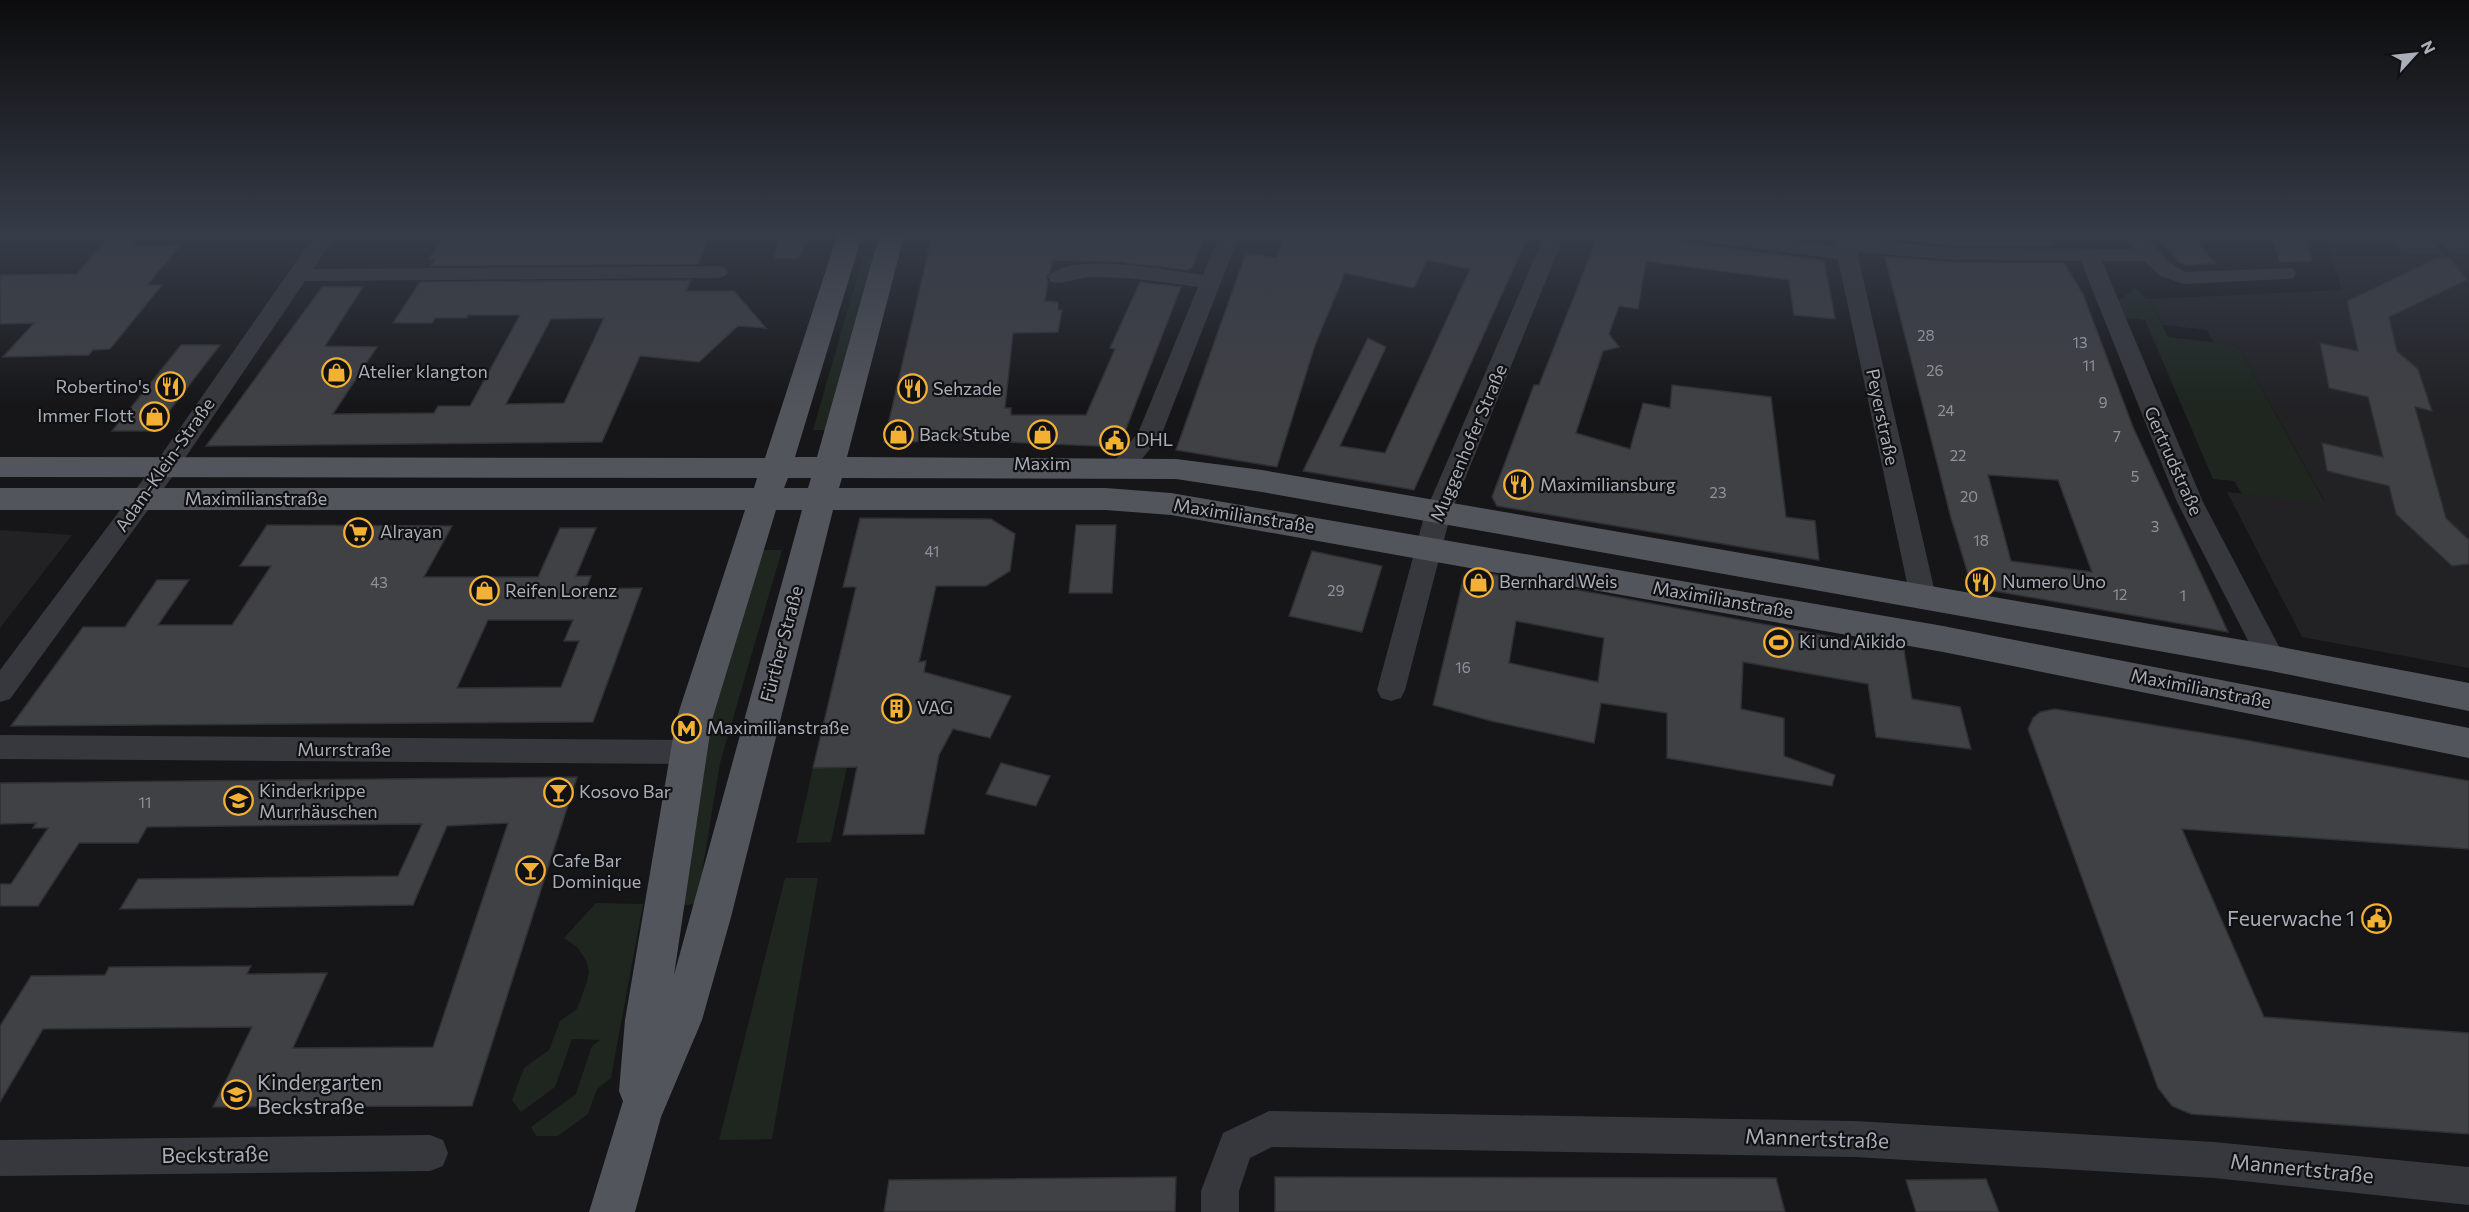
<svg xmlns="http://www.w3.org/2000/svg" width="2469" height="1212" font-family="Commissioner,sans-serif">
	<style>
		.built { fill: #222225 }
		.green { fill: #1e261f }
		.water { fill: #2c353c }
		.building { fill: #404145; stroke: #303034; stroke-width: 1.5; fill-rule: evenodd }
		.lines { fill: none; stroke-linecap: round; stroke-linejoin: round }
		.minor { fill: #37383d; fill-rule: evenodd }
		.major { fill: #53555c; fill-rule: evenodd }
		.labels { text-anchor: middle; stroke-width: 4.5; stroke-linejoin: round; paint-order: stroke }
		.number-label { font-size: 15px; fill: #8e929b }
		.poi-label { font-size: 18px; fill: #a8adb8; stroke: #111113; text-anchor: start }
		.street-label { font-size: 18px; fill: #a8adb8; stroke: #111113 }
		.near-poi-label { font-size: 21px; fill: #a8adb8; stroke: #111113; text-anchor: end }
		.near-street-label { font-size: 21px; fill: #a8adb8; stroke: #111113 }
	</style>
	<rect width="100%" height="100%" fill="#161618"/>
	<g class="built">
		<path d="M 2325,236 L 2469,236 L 2469,668 L 2302,637 L 2227,492 L 2325,502 L 2237,345 L 2213,342 L 2207,330 L 2163,325 L 2150,299 L 2342,290 Z"/>
		<path d="M 0,530 L 72,535 L 0,628 Z"/>
	</g>
	<g class="green">
		<path d="M 869,236 L 882,236 L 827,430 L 813,430 Z"/>
		<path d="M 2136,288 L 2146,299 L 2150,299 L 2168,337 L 2237,345 L 2325,503 L 2242,494 L 2234,481 L 2213,479 L 2145,320 L 2124,318 L 2116,302 Z"/>
		<path d="M 758,550 L 782,550 L 720,763 L 698,897 L 693,904 L 685,905 L 682,902 L 706,727 Z"/>
		<path d="M 847,767 L 831,842 L 796,843 L 813,768 Z"/>
		<path d="M 785,878 L 818,878 L 772,1139 L 719,1140 Z"/>
		<path d="M 596,903 L 643,904 L 611,1078 L 597,1089 L 588,1114 L 558,1136 L 536,1136 L 531,1127 L 576,1094 L 592,1046 L 600,1040 L 572,1039 L 555,1087 L 521,1112 L 512,1100 L 524,1068 L 549,1050 L 560,1021 L 577,1009 L 587,982 L 589,972 L 587,962 L 578,948 L 564,938 Z"/>
	</g>
	<g class="water">
		<path d="M 2390,236 L 2428,236 L 2444,255 L 2403,253 Z"/>
		<path d="M 2435,236 L 2469,236 L 2469,255 L 2451,254 Z"/>
	</g>
	<g class="building">
		<path d="M 109,236 L 140,236 L 132,246 L 181,245 L 147,285 L 162,285 L 110,349 L 93,350 L 89,355 L 3,357 L 34,323 L 0,324 L 0,275 L 77,274 Z"/>
		<path d="M 501,236 L 710,236 L 698,264 L 431,266 L 435,259 L 429,259 L 442,238 Z"/>
		<path d="M 780,236 L 811,236 L 798,258 L 774,258 Z"/>
		<path d="M 932,236 L 1205,236 L 1192,268 L 1187,270 L 1121,262 L 1052,260 L 1050,273 L 1046,277 L 1048,282 L 1045,301 L 1058,302 L 1058,310 L 1062,310 L 1058,332 L 1013,333 L 1005,408 L 1011,408 L 1011,415 L 1086,415 L 1115,349 L 1110,348 L 1140,282 L 1181,287 L 1119,447 L 985,441 L 884,442 Z"/>
		<path d="M 1284,236 L 1528,236 L 1414,490 L 1303,471 L 1368,338 L 1386,347 L 1340,446 L 1385,453 L 1470,269 L 1427,260 L 1414,288 L 1345,273 L 1315,345 L 1277,467 L 1176,450 L 1246,253 L 1277,258 Z"/>
		<path d="M 1598,236 L 1638,236 L 1824,261 L 1835,319 L 1794,315 L 1789,280 L 1646,261 L 1638,309 L 1619,306 L 1609,334 L 1619,347 L 1603,351 L 1576,433 L 1630,449 L 1643,403 L 1670,408 L 1672,385 L 1771,397 L 1786,517 L 1815,521 L 1819,560 L 1497,506 L 1492,497 L 1534,385 L 1539,385 Z"/>
		<path d="M 1879,236 L 2047,236 L 2054,246 L 1955,246 Z"/>
		<path d="M 2157,236 L 2193,236 L 2215,263 L 2188,265 L 2179,262 Z"/>
		<path d="M 2271,236 L 2306,236 L 2312,261 L 2280,262 Z"/>
		<path d="M 1885,257 L 1955,262 L 2064,263 L 2083,294 L 2133,427 L 2228,632 L 1972,587 L 1951,518 ZM 1988,475 L 2058,480 L 2092,572 L 2011,561 Z"/>
		<path d="M 2437,258 L 2450,258 L 2467,280 L 2389,317 L 2397,351 L 2418,369 L 2432,411 L 2415,407 L 2446,518 L 2469,540 L 2469,564 L 2452,566 L 2396,514 L 2389,486 L 2327,471 L 2322,443 L 2383,457 L 2368,397 L 2329,388 L 2320,343 L 2358,351 L 2347,301 Z"/>
		<path d="M 691,280 L 686,291 L 734,291 L 766,328 L 738,326 L 699,362 L 640,356 L 602,442 L 206,446 L 322,287 L 363,287 L 325,346 L 377,347 L 333,414 L 434,413 L 438,406 L 470,406 L 520,315 L 468,315 L 467,318 L 435,318 L 432,323 L 393,323 L 420,282 ZM 604,318 L 564,403 L 506,404 L 551,319 Z"/>
		<path d="M 181,345 L 220,345 L 154,431 L 112,431 Z"/>
		<path d="M 860,518 L 991,519 L 1015,534 L 1010,571 L 986,586 L 936,586 L 919,662 L 926,661 L 924,672 L 1011,696 L 990,738 L 953,729 L 939,755 L 924,834 L 843,835 L 857,767 L 813,768 L 856,587 L 843,587 Z"/>
		<path d="M 267,525 L 452,526 L 424,577 L 538,577 L 560,528 L 596,528 L 576,576 L 591,576 L 586,589 L 642,588 L 593,722 L 11,726 L 83,627 L 125,627 L 157,580 L 189,580 L 158,625 L 232,625 L 271,566 L 240,566 ZM 488,620 L 573,620 L 564,641 L 579,641 L 561,687 L 457,688 Z"/>
		<path d="M 1076,525 L 1116,525 L 1112,593 L 1069,593 Z"/>
		<path d="M 1312,551 L 1382,566 L 1362,632 L 1289,616 Z"/>
		<path d="M 1475,571 L 1904,650 L 1912,699 L 1960,707 L 1971,749 L 1876,737 L 1868,684 L 1743,662 L 1741,709 L 1784,718 L 1784,756 L 1835,775 L 1832,786 L 1667,758 L 1667,713 L 1601,703 L 1594,743 L 1491,721 L 1433,705 L 1464,576 ZM 1516,621 L 1604,638 L 1598,682 L 1509,663 Z"/>
		<path d="M 2055,709 L 2234,738 L 2469,781 L 2469,849 L 2182,829 L 2264,1017 L 2469,1033 L 2469,1134 L 2191,1114 L 2172,1106 L 2158,1088 L 2028,729 L 2033,718 L 2040,712 Z"/>
		<path d="M 1001,763 L 1050,776 L 1036,806 L 986,794 Z"/>
		<path d="M 577,777 L 472,1106 L 213,1107 L 252,1027 L 43,1029 L 0,1102 L 0,1026 L 31,976 L 105,975 L 109,967 L 251,966 L 247,974 L 327,973 L 293,1048 L 433,1047 L 508,823 L 447,826 L 413,905 L 120,909 L 138,879 L 398,876 L 422,824 L 147,827 L 138,843 L 79,843 L 38,906 L 0,906 L 0,884 L 11,884 L 48,828 L 33,828 L 36,823 L 0,824 L 0,783 Z"/>
		<path d="M 1176,1177 L 1175,1212 L 884,1212 L 889,1180 Z"/>
		<path d="M 1275,1177 L 1776,1178 L 1785,1212 L 1275,1212 Z"/>
		<path d="M 1986,1179 L 1999,1212 L 1916,1212 L 1906,1180 Z"/>
	</g>
	<g class="lines">
		<g class="minor">
			<path d="M 314,236 L 335,236 L 313,269 L 718,266 L 725,268 L 729,272 L 725,276 L 718,278 L 305,281 L 175,473 L 10,699 L 0,702 L 0,670 L 157,461 Z"/>
			<path d="M 1219,236 L 1239,236 L 1161,436 L 1130,473 L 1121,475 L 1112,473 L 1109,467 L 1138,433 L 1198,287 C 1163,282 1129,277 1093,277 C 1079,277 1065,285 1051,282 L 1048,277 C 1067,250 1173,271 1203,275 Z"/>
			<path d="M 1544,236 L 1564,236 L 1451,513 L 1405,690 L 1401,698 L 1391,701 L 1381,698 L 1377,690 L 1425,513 Z"/>
			<path d="M 1694,236 L 1756,236 L 1835,246 L 1833,236 L 1955,248 L 2134,249 L 2124,236 L 2145,236 L 2169,262 L 2185,272 L 2293,268 L 2296,273 L 2293,278 L 2285,279 L 2183,284 L 2161,276 L 2144,261 L 2102,261 L 2203,502 L 2285,658 L 2281,666 L 2271,669 L 2261,666 L 2177,502 L 2081,261 L 1955,260 L 1857,252 L 1936,597 L 1932,604 L 1923,607 L 1914,604 L 1910,597 L 1838,259 L 1704,242 Z"/>
			<path d="M 0,735 L 688,740 L 698,743 L 703,752 L 698,761 L 688,764 L 0,759 Z"/>
			<path d="M 1269,1111 L 1855,1121 L 2214,1142 L 2469,1167 L 2469,1205 L 2214,1178 L 1855,1157 L 1272,1147 L 1250,1158 L 1239,1191 L 1239,1212 L 1201,1212 L 1201,1191 L 1223,1133 Z"/>
			<path d="M 430,1135 L 443,1140 L 448,1153 L 443,1166 L 430,1171 L 0,1176 L 0,1140 Z"/>
		</g>
		<path class="major" d="M 837,236 L 862,236 L 795,457 L 817,457 L 879,236 L 904,236 L 847,457 L 1176,459 L 1262,470 L 2271,645 L 2469,683 L 2469,711 L 2271,671 L 1262,492 L 1176,479 L 842,478 L 839,488 L 1106,488 L 1171,493 L 1943,626 L 2469,728 L 2469,758 L 1943,652 L 1171,515 L 1106,510 L 833,510 L 731,917 L 702,1020 L 661,1117 L 635,1212 L 589,1212 L 623,1101 L 619,1091 L 625,1020 L 676,720 L 745,510 L 0,510 L 0,488 L 754,488 L 757,478 L 0,477 L 0,457 L 765,458 ZM 788,478 L 811,478 L 808,488 L 784,488 ZM 776,510 L 802,510 L 674,975 L 712,720 Z"/>
	</g>
	<linearGradient id="sky" x2="0" y2="1"><stop stop-color="#0c0c0d"/><stop offset="0.58" stop-color="#363c48"/><stop offset="1" stop-color="#363c48" stop-opacity="0"/></linearGradient>
	<rect width="2469" height="406" fill="url(#sky)"/>
	<defs>
		<symbol id="shop-ring" viewBox="-11 -11 22 22"><circle r="9.5" fill="#111113" stroke="#f2b134" stroke-width="1.5"/><path d="M-5-2.5h2.3a2.7 3.5 0 0 1 5.4 0H5L5.5 6h-11ZM-1.5-2.5h3a1.5 2.3 0 0 0-3 0Z" fill="#f2b134"/></symbol>
		<symbol id="restaurant-ring" viewBox="-11 -11 22 22"><circle r="9.5" fill="#111113" stroke="#f2b134" stroke-width="1.5"/><path d="M-5-6h1v4h1v-4h1v4h1v-4h1v5L-1.5 .5V6h-2V.5L-5-1ZM5-6V6H3V1.5H1.5Q1.5-4 5-6Z" fill="#f2b134"/></symbol>
		<symbol id="civic-ring" viewBox="-11 -11 22 22"><circle r="9.5" fill="#111113" stroke="#f2b134" stroke-width="1.5"/><path d="M-.6-6.5H3V-4.5H.6V-3L4-1V1h2V6H-6V1h2V-1L-.6-3ZM-1.2 2.5V6h2.4V2.5Z" fill="#f2b134"/></symbol>
		<symbol id="supermarket-ring" viewBox="-11 -11 22 22"><circle r="9.5" fill="#111113" stroke="#f2b134" stroke-width="1.5"/><path d="M-6-5.5h2.5l.6 2H6L4.5 2H-2.5L-4.4-4H-6ZM-1.5 3.2a1.3 1.3 0 1 0 .1 0ZM3 3.2a1.3 1.3 0 1 0 .1 0Z" fill="#f2b134"/></symbol>
		<symbol id="stadium-ring" viewBox="-11 -11 22 22"><circle r="9.5" fill="#111113" stroke="#f2b134" stroke-width="1.5"/><path d="M0-5a6.5 5 0 1 0 0 10a6.5 5 0 1 0 0-10ZM-3.5-1.8h7v3.6h-7Z" fill="#f2b134"/></symbol>
		<symbol id="building-ring" viewBox="-11 -11 22 22"><circle r="9.5" fill="#111113" stroke="#f2b134" stroke-width="1.5"/><path d="M-4-6H4V6H1V3H-1V6H-4ZM-2.5-4.3h1.7v1.8h-1.7ZM.8-4.3h1.7v1.8H.8ZM-2.5-1h1.7V.8h-1.7ZM.8-1h1.7V.8H.8Z" fill="#f2b134"/></symbol>
		<symbol id="metro-ring" viewBox="-11 -11 22 22"><circle r="9.5" fill="#111113" stroke="#f2b134" stroke-width="1.5"/><path d="M-5.5 5V-5H-3L0 0L3-5H5.5V5H3V-.5L0 4L-3-.5V5Z" fill="#f2b134"/></symbol>
		<symbol id="bar-ring" viewBox="-11 -11 22 22"><circle r="9.5" fill="#111113" stroke="#f2b134" stroke-width="1.5"/><path d="M-6-5H6L.8 .8V4.5H3.5V6h-7V4.5H-.8V.8Z" fill="#f2b134"/></symbol>
		<symbol id="school-ring" viewBox="-11 -11 22 22"><circle r="9.5" fill="#111113" stroke="#f2b134" stroke-width="1.5"/><path d="M0-5L7-2L0 1L-7-2ZM-4 1L0 2.5L4 1V4Q0 6-4 4Z" fill="#f2b134"/></symbol>
	</defs>
	<g fill-rule="evenodd">
		<use href="#shop-ring" x="320" y="356" width="33" height="33"/>
		<use href="#restaurant-ring" x="154" y="370" width="33" height="33"/>
		<use href="#restaurant-ring" x="896" y="372" width="33" height="33"/>
		<use href="#shop-ring" x="138" y="400" width="33" height="33"/>
		<use href="#shop-ring" x="882" y="418" width="33" height="33"/>
		<use href="#shop-ring" x="1026" y="418" width="33" height="33"/>
		<use href="#civic-ring" x="1098" y="424" width="33" height="33"/>
		<use href="#restaurant-ring" x="1502" y="468" width="33" height="33"/>
		<use href="#supermarket-ring" x="342" y="516" width="33" height="33"/>
		<use href="#shop-ring" x="1462" y="566" width="33" height="33"/>
		<use href="#restaurant-ring" x="1964" y="566" width="33" height="33"/>
		<use href="#shop-ring" x="468" y="574" width="33" height="33"/>
		<use href="#stadium-ring" x="1762" y="626" width="33" height="33"/>
		<use href="#building-ring" x="880" y="692" width="33" height="33"/>
		<use href="#metro-ring" x="670" y="712" width="33" height="33"/>
		<use href="#bar-ring" x="542" y="776" width="33" height="33"/>
		<use href="#school-ring" x="222" y="784" width="33" height="33"/>
		<use href="#bar-ring" x="514" y="854" width="33" height="33"/>
		<use href="#civic-ring" x="2360" y="902" width="33" height="33"/>
		<use href="#school-ring" x="220" y="1078" width="33" height="33"/>
	</g>
	<g class="labels">
		<g class="number-label">
			<text x="1926" y="341">28</text>
			<text x="2080" y="348">13</text>
			<text x="2089" y="371">11</text>
			<text x="1935" y="376">26</text>
			<text x="2103" y="408">9</text>
			<text x="1946" y="416">24</text>
			<text x="2117" y="442">7</text>
			<text x="1958" y="461">22</text>
			<text x="2135" y="482">5</text>
			<text x="1718" y="498">23</text>
			<text x="1969" y="502">20</text>
			<text x="2155" y="532">3</text>
			<text x="1981" y="546">18</text>
			<text x="932" y="557">41</text>
			<text x="379" y="588">43</text>
			<text x="1336" y="596">29</text>
			<text x="2120" y="600">12</text>
			<text x="2183" y="601">1</text>
			<text x="1463" y="673">16</text>
			<text x="145" y="808">11</text>
		</g>
		<g class="poi-label">
			<text x="358" y="378">Atelier klangton</text>
			<text x="150" y="393" text-anchor="end">Robertino's</text>
			<text x="933" y="395">Sehzade</text>
			<text x="134" y="422" text-anchor="end">Immer Flott</text>
			<text x="919" y="441">Back Stube</text>
			<text x="1136" y="446">DHL</text>
			<text x="1042" y="470" text-anchor="middle">Maxim</text>
			<text x="1540" y="491">Maximiliansburg</text>
			<text x="380" y="538">Alrayan</text>
			<text x="1499" y="588">Bernhard Weis</text>
			<text x="2002" y="588">Numero Uno</text>
			<text x="505" y="597">Reifen Lorenz</text>
			<text x="1799" y="648">Ki und Aikido</text>
			<text x="917" y="714">VAG</text>
			<text x="707" y="734">Maximilianstraße</text>
			<text x="259" y="797">Kinderkrippe<tspan x="259" dy="21">Murrhäuschen</tspan></text>
			<text x="579" y="798">Kosovo Bar</text>
			<text x="552" y="867">Cafe Bar<tspan x="552" dy="21">Dominique</tspan></text>
		</g>
		<g class="street-label">
			<text transform="translate(1882 417) rotate(78)" y="6">Peyerstraße</text>
			<text transform="translate(1469 443) rotate(-67)" y="6">Muggenhofer Straße</text>
			<text transform="translate(2173 461) rotate(66)" y="6">Gertrudstraße</text>
			<text transform="translate(165 465) rotate(-55)" y="6">Adam-Klein-Straße</text>
			<text x="256" y="505">Maximilianstraße</text>
			<text transform="translate(1244 516) rotate(9)" y="6">Maximilianstraße</text>
			<text transform="translate(1723 600) rotate(10)" y="6">Maximilianstraße</text>
			<text transform="translate(782 644) rotate(-75)" y="6">Fürther Straße</text>
			<text transform="translate(2201 689) rotate(11)" y="6">Maximilianstraße</text>
			<text x="344" y="756">Murrstraße</text>
		</g>
		<g class="near-poi-label">
			<text x="2355" y="926">Feuerwache 1</text>
			<text x="257" y="1090" text-anchor="start">Kindergarten<tspan x="257" dy="24">Beckstraße</tspan></text>
		</g>
		<g class="near-street-label">
			<text transform="translate(1817 1139) rotate(2)" y="7">Mannertstraße</text>
			<text transform="translate(215 1155) rotate(-1)" y="7">Beckstraße</text>
			<text transform="translate(2302 1169) rotate(6)" y="7">Mannertstraße</text>
		</g>
	</g>
	<g transform="translate(2415 54) rotate(63)" stroke="#111113" stroke-width="4.5" paint-order="stroke">
	<path d="M0-4.5L10 22L0 15L-10 22Z" fill="#a8adb8"/>
	<text y="-9" font-size="16" font-weight="bold" text-anchor="middle" fill="#a8adb8">N</text>
	</g>
</svg>
